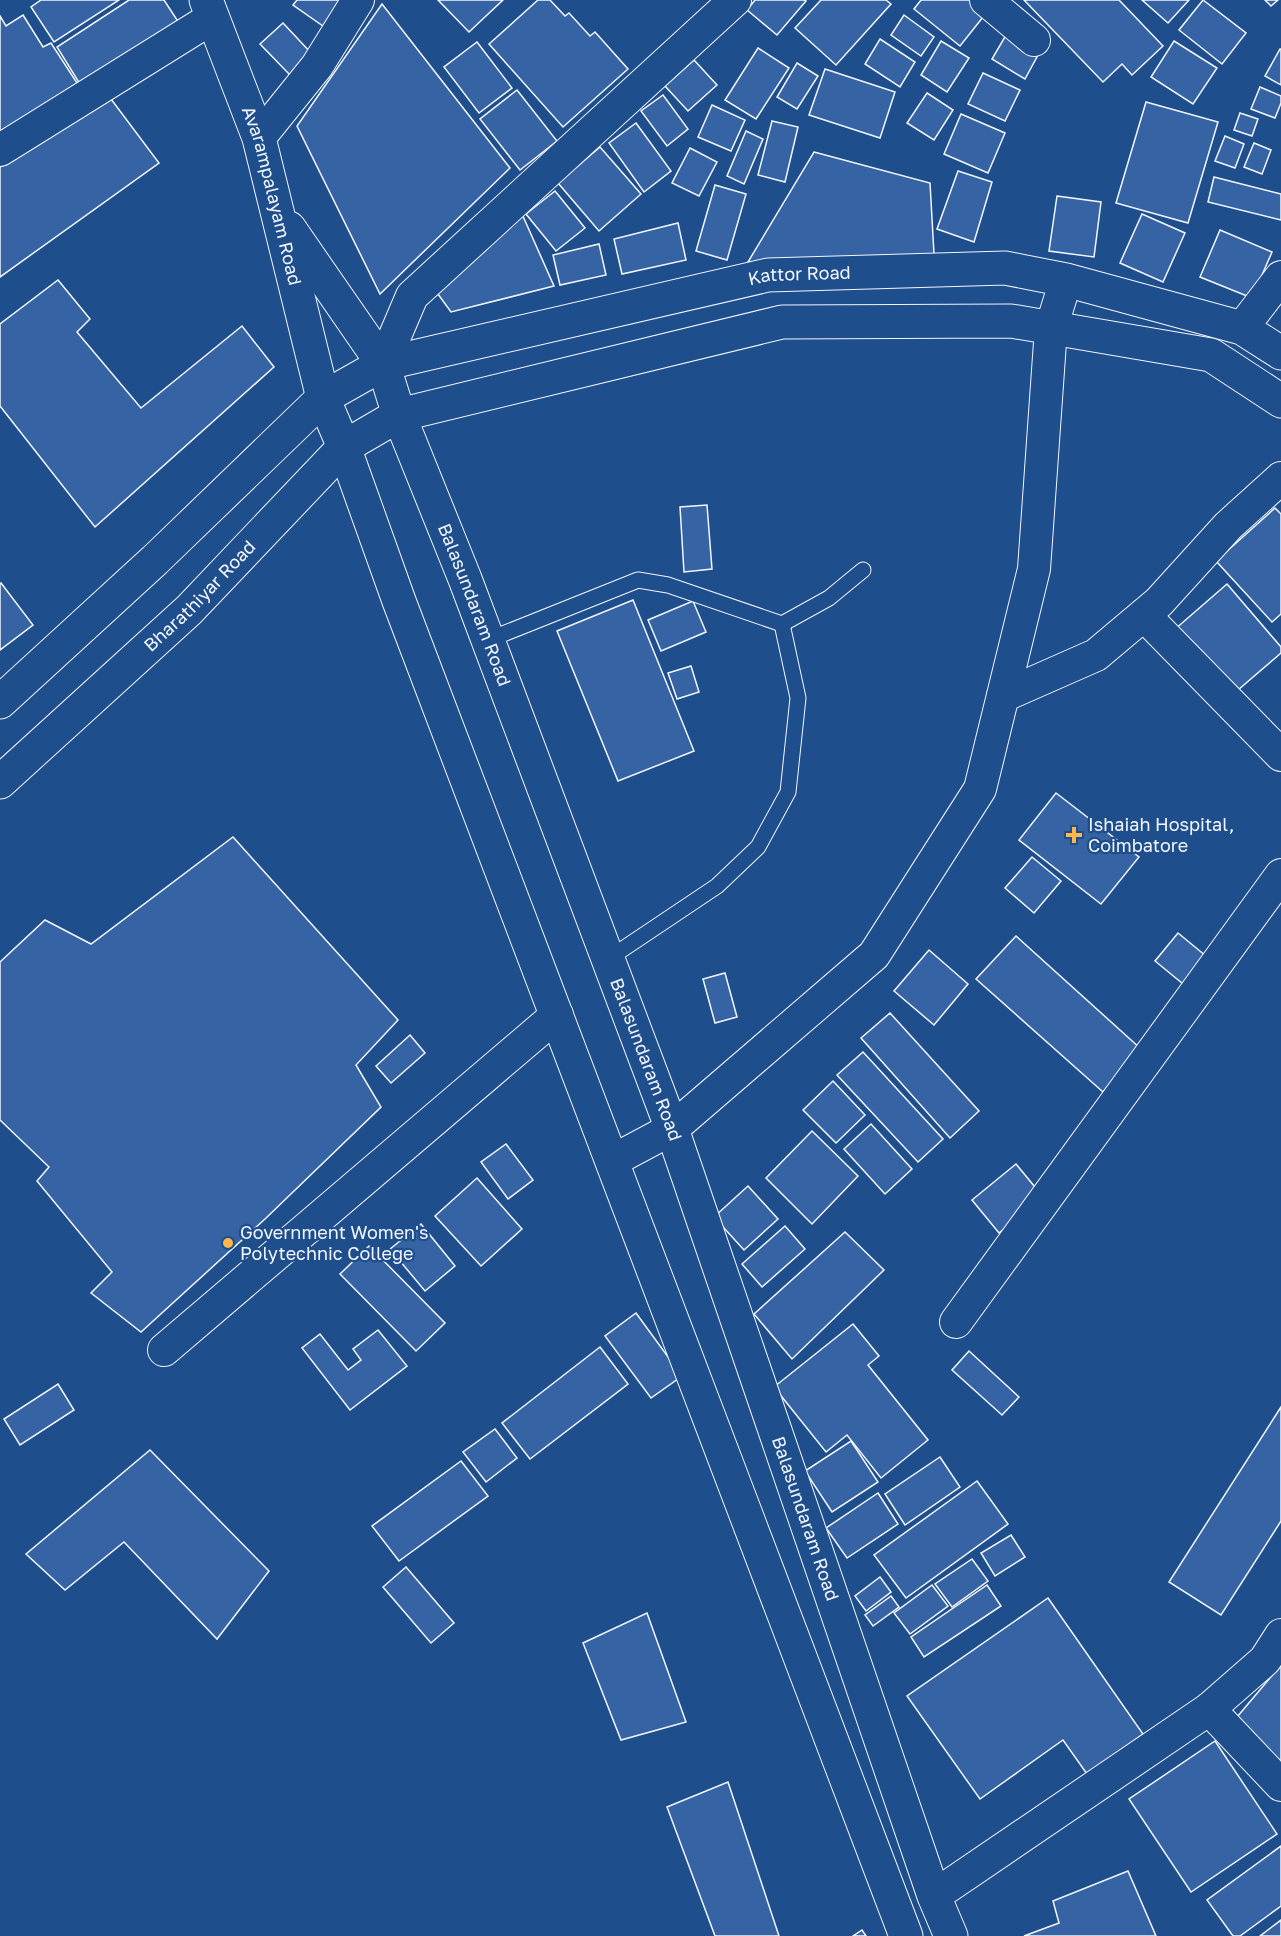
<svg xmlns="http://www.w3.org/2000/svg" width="1281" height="1936" font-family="'Golos Text',sans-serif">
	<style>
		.building { fill: #3563a3; stroke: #f2f6ff; stroke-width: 1.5 }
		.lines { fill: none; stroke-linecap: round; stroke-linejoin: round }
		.lane-casing { stroke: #f2f6ff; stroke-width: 17 }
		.street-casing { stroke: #f2f6ff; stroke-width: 34 }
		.secondary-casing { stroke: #f2f6ff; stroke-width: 35 }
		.primary-casing { stroke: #f2f6ff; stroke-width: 35 }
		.lane { stroke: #1f4e8c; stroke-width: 15 }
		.street { stroke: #1f4e8c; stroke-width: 32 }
		.secondary { stroke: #1f4e8c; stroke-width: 33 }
		.primary { stroke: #1f4e8c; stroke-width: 33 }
		.poi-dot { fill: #ffb74d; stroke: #1f4e8c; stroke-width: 2 }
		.labels { text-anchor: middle; stroke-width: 4.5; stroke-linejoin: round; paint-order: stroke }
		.street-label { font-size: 18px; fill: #f2f6ff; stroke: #1f4e8c }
		.poi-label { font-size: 18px; fill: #f2f6ff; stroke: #1f4e8c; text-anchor: start }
	</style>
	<rect width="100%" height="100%" fill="#1f4e8c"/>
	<g class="building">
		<path d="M 41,0 L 119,0 L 54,42 L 31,7 Z"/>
		<path d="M 129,0 L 164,0 L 181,26 L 83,89 L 57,47 Z"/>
		<path d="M 297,0 L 341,0 L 323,26 L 293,5 Z"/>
		<path d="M 438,0 L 503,0 L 469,32 Z"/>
		<path d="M 538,0 L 550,0 L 565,16 L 569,13 L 590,36 L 595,32 L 628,69 L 563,127 L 489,44 Z"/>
		<path d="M 755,0 L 804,0 L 806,1 L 777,35 L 747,10 Z"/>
		<path d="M 821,0 L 886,0 L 891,4 L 836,65 L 795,28 Z"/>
		<path d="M 921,0 L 972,0 L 987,12 L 960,46 L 914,9 Z"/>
		<path d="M 1024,0 L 1119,0 L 1163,46 L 1132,75 L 1122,64 L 1103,82 Z"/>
		<path d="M 1142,0 L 1189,0 L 1168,23 Z"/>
		<path d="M 1203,0 L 1246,33 L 1222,64 L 1179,30 Z"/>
		<path d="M 1265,0 L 1278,0 L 1271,6 Z"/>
		<path d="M 382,4 L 510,168 L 380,294 L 297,126 Z"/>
		<path d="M 23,15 L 43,47 L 51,43 L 79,86 L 0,137 L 0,16 L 6,26 Z"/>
		<path d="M 904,15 L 934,37 L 921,56 L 891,35 Z"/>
		<path d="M 283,23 L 312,54 L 290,75 L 260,44 Z"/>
		<path d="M 1006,35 L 1038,55 L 1025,79 L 992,59 Z"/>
		<path d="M 880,39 L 915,62 L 900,87 L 865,64 Z"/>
		<path d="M 941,41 L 969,58 L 947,92 L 921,75 Z"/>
		<path d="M 1174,41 L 1217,68 L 1193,104 L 1151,77 Z"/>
		<path d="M 477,42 L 512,88 L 479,113 L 444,67 Z"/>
		<path d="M 758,48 L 789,68 L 756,119 L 725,100 Z"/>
		<path d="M 1280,49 L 1281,49 L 1281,85 L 1265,76 Z"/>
		<path d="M 694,60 L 717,85 L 688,111 L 665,86 Z"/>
		<path d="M 797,63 L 818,76 L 797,109 L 777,97 Z"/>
		<path d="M 825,69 L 895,92 L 880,138 L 809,115 Z"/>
		<path d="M 983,73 L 1020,90 L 1005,121 L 968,104 Z"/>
		<path d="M 1260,87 L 1281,96 L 1281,103 L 1275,118 L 1251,109 Z"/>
		<path d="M 517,90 L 557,141 L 520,170 L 480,119 Z"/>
		<path d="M 927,93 L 953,110 L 934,140 L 907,123 Z"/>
		<path d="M 663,95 L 688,129 L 667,146 L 641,111 Z"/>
		<path d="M 111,99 L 159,163 L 0,277 L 0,167 Z"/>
		<path d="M 1146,102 L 1218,122 L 1188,223 L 1116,203 Z"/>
		<path d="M 712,105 L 745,120 L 731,151 L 698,137 Z"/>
		<path d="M 1240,113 L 1258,119 L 1252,136 L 1234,130 Z"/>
		<path d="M 961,114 L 1005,133 L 988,173 L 944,154 Z"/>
		<path d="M 772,121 L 798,127 L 785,182 L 758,175 Z"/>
		<path d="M 636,123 L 671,171 L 644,192 L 609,143 Z"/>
		<path d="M 746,131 L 763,139 L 744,184 L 727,176 Z"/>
		<path d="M 1225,136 L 1244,144 L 1235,168 L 1215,161 Z"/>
		<path d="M 1254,143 L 1271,150 L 1262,174 L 1244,167 Z"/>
		<path d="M 600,147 L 641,194 L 599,231 L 558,183 Z"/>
		<path d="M 690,148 L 717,162 L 699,196 L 672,183 Z"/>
		<path d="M 814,152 L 930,183 L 934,254 L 748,262 Z"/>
		<path d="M 958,171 L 992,182 L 974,242 L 937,229 Z"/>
		<path d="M 1214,177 L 1281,194 L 1281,220 L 1208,202 Z"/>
		<path d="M 715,185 L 746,194 L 727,260 L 696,251 Z"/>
		<path d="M 555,191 L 585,228 L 556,251 L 526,214 Z"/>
		<path d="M 1057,196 L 1101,202 L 1094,257 L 1049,251 Z"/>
		<path d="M 522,214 L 554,286 L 451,312 L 435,290 Z"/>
		<path d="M 1142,214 L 1185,233 L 1163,282 L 1120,263 Z"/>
		<path d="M 678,223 L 686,260 L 622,274 L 614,239 Z"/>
		<path d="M 1220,230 L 1272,252 L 1252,298 L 1200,277 Z"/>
		<path d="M 599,244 L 606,275 L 560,285 L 553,255 Z"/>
		<path d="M 58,280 L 90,319 L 77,332 L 141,408 L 242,326 L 274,367 L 95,527 L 0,406 L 0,324 Z"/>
		<path d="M 707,505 L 712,569 L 684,572 L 680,507 Z"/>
		<path d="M 1275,508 L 1281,514 L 1281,614 L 1272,622 L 1216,561 Z"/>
		<path d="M 1,583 L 33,625 L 0,650 L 0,584 Z"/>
		<path d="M 1227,584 L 1281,647 L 1281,653 L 1231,696 L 1174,630 Z"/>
		<path d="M 633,600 L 694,751 L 618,781 L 557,631 Z"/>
		<path d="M 693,601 L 706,632 L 661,651 L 648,620 Z"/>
		<path d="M 691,666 L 699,692 L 677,699 L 668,673 Z"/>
		<path d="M 1056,793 L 1139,857 L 1101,904 L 1019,840 Z"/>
		<path d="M 233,837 L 398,1020 L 356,1065 L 381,1107 L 265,1219 L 141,1332 L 91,1293 L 112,1272 L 37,1181 L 49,1167 L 0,1120 L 0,962 L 45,920 L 91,944 Z"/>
		<path d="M 1032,857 L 1061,881 L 1034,913 L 1005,888 Z"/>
		<path d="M 1178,933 L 1212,961 L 1188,988 L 1155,961 Z"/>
		<path d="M 1016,936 L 1141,1049 L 1103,1092 L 976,979 Z"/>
		<path d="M 929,950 L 968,984 L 934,1025 L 894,991 Z"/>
		<path d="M 725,973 L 737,1017 L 715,1023 L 703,979 Z"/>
		<path d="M 890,1013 L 979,1111 L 950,1138 L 861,1038 Z"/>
		<path d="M 410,1035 L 425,1053 L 391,1083 L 376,1066 Z"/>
		<path d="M 863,1052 L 943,1139 L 918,1162 L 837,1075 Z"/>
		<path d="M 833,1081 L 865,1115 L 836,1143 L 803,1110 Z"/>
		<path d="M 871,1124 L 912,1169 L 885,1194 L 844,1149 Z"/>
		<path d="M 812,1131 L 858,1176 L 812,1224 L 766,1178 Z"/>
		<path d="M 506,1144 L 533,1180 L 508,1199 L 481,1162 Z"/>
		<path d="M 1016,1164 L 1044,1198 L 999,1233 L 972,1200 Z"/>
		<path d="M 477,1178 L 522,1229 L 481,1266 L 435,1216 Z"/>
		<path d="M 748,1186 L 778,1219 L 744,1250 L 714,1217 Z"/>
		<path d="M 421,1224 L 455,1266 L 425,1291 L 390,1249 Z"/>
		<path d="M 785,1226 L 805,1249 L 762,1287 L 742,1264 Z"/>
		<path d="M 845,1232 L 884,1270 L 792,1359 L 754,1314 Z"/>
		<path d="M 369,1246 L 445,1323 L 416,1351 L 340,1274 Z"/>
		<path d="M 636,1313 L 682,1376 L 651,1398 L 605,1336 Z"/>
		<path d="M 853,1324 L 879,1356 L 868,1365 L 928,1440 L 881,1478 L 847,1435 L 826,1452 L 774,1387 Z"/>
		<path d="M 378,1330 L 407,1366 L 350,1410 L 302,1348 L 320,1334 L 348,1370 L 361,1360 L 353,1349 Z"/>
		<path d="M 600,1347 L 628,1384 L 530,1459 L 502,1423 Z"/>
		<path d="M 969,1351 L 1019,1397 L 1002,1415 L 952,1370 Z"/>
		<path d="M 58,1384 L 74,1410 L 20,1445 L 4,1419 Z"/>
		<path d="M 1281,1407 L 1281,1521 L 1221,1615 L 1169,1582 Z"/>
		<path d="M 495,1429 L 517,1458 L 486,1482 L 463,1452 Z"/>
		<path d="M 851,1441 L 878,1482 L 832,1512 L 805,1471 Z"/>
		<path d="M 150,1450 L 269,1571 L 217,1639 L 124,1542 L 65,1590 L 26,1554 Z"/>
		<path d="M 940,1457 L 960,1487 L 905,1525 L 885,1494 Z"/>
		<path d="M 461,1461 L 488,1496 L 399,1561 L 372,1526 Z"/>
		<path d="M 977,1481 L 1008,1524 L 906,1598 L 874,1555 Z"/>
		<path d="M 878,1493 L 898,1524 L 847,1558 L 826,1528 Z"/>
		<path d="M 1011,1535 L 1025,1557 L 995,1576 L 981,1553 Z"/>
		<path d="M 972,1559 L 988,1581 L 952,1607 L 935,1584 Z"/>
		<path d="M 406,1567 L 454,1623 L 431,1643 L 383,1587 Z"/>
		<path d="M 880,1577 L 891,1592 L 866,1611 L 855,1596 Z"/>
		<path d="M 932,1585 L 948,1606 L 910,1634 L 894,1613 Z"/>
		<path d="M 987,1585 L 1001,1606 L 924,1657 L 911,1637 Z"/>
		<path d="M 891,1596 L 899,1607 L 873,1626 L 865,1615 Z"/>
		<path d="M 1048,1598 L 1143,1734 L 1087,1774 L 1063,1740 L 980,1799 L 907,1696 Z"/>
		<path d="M 647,1613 L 686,1722 L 621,1740 L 583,1643 Z"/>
		<path d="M 1281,1665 L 1281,1763 L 1232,1723 Z"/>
		<path d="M 1215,1741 L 1277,1834 L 1191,1892 L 1129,1799 Z"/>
		<path d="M 728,1782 L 779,1936 L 715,1936 L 667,1807 Z"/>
		<path d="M 1281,1846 L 1281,1906 L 1240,1936 L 1233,1936 L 1207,1900 Z"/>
		<path d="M 1128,1871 L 1156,1936 L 1024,1936 L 1059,1923 L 1053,1901 Z"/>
		<path d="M 1281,1920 L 1281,1936 L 1260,1936 Z"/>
		<path d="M 862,1930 L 866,1936 L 853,1936 Z"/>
	</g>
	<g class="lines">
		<defs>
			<g id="lane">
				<path d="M 488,640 L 638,580 L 668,585 L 782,624 L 829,598 L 863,570"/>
				<path d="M 608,959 L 717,886 L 758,847 L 788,792 L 798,698 L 782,624"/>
			</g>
			<g id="street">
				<path d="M 986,0 L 1034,40"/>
				<path d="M 259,138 L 317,66 L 358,0"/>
				<path d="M 0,150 L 212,18"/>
				<path d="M 1242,328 L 1281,277"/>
				<path d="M 383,364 L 412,296 L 735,0"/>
				<path d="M 1144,615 L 1281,755"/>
				<path d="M 1003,696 L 1096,655 L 1159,602 L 1228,526 L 1281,478"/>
				<path d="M 612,1161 L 672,1129 L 874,955 L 980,789 L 1034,569 L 1051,328 L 1066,280"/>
				<path d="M 956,1322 L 1281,875"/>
				<path d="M 164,1350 L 557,1015"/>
				<path d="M 1209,1709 L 1281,1785"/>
				<path d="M 934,1896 L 1209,1709 L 1265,1660 L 1281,1635"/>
			</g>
			<g id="secondary">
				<path id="s1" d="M 206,0 L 259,138 L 323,398 L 344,447 L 399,601 L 906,1936"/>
				<path id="s2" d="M 289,228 L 383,364 L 399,415 L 465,579 L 672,1129 L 934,1896 L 951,1936"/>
			</g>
			<g id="primary">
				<path id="s3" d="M 0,702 L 155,560 L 323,398 L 383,364 L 768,275 L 1005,268 L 1066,280 L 1242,328 L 1281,353"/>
				<path id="s4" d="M 0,782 L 189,610 L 344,447 L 399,415 L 782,322 L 1011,321 L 1211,355 L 1281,401"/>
			</g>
		</defs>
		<use href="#lane" class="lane-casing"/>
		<use href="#street" class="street-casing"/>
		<use href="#secondary" class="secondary-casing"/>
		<use href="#primary" class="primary-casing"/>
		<use href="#lane" class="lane"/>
		<use href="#street" class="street"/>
		<use href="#secondary" class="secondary"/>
		<use href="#primary" class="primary"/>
	</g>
	<g class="poi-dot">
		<path d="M1071 826h6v6h6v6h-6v6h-6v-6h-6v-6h6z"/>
		<circle cx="228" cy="1243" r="6"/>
	</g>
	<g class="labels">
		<g class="street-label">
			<text dy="6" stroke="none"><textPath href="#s1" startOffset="207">Avarampalayam Road</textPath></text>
			<text dy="6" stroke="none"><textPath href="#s3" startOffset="939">Kattor Road</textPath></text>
			<text dy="6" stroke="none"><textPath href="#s4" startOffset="273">Bharathiyar Road</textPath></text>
			<text dy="6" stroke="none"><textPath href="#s2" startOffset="423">Balasundaram Road</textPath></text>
			<text dy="6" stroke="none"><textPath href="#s2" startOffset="909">Balasundaram Road</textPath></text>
			<text dy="6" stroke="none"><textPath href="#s2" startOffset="1395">Balasundaram Road</textPath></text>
		</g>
		<g class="poi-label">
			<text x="1088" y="831">Ishaiah Hospital,<tspan x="1088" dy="21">Coimbatore</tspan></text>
			<text x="240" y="1239">Government Women's<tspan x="240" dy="21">Polytechnic College</tspan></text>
		</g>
	</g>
</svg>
